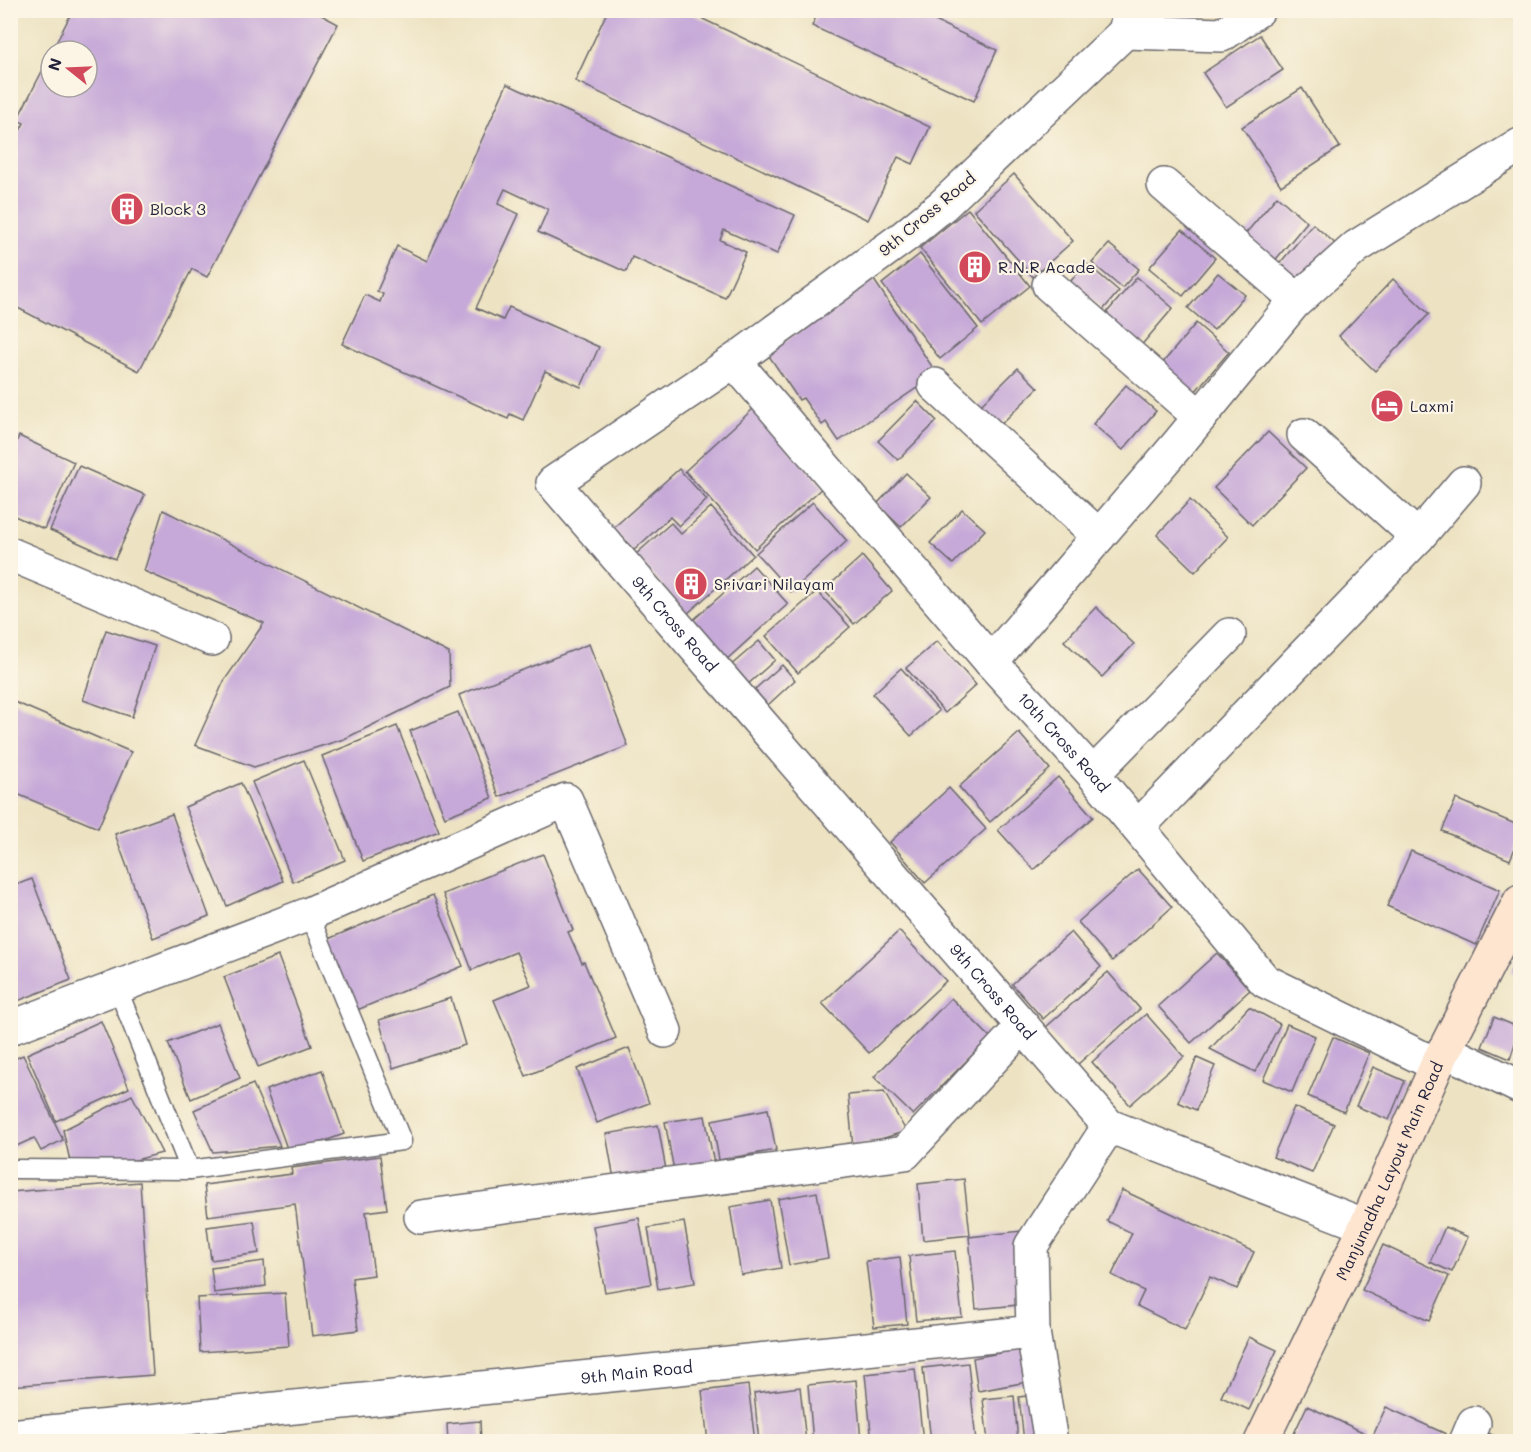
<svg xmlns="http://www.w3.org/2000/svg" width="1531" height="1452" font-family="Mali,sans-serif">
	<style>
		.building { fill: #c6a9d8 }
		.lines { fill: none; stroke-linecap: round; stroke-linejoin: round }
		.lane-casing { stroke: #69666b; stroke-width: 21 }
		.street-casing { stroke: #69666b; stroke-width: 36 }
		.secondary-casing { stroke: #69666b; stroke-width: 36 }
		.lane { stroke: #fff; stroke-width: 18 }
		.street { stroke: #fff; stroke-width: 33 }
		.secondary { stroke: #fde5d0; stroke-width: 33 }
		.labels { text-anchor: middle; stroke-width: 4.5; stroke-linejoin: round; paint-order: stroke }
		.poi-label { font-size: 16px; fill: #22223b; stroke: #fcf5e5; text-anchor: start }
		.street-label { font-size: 16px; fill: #22223b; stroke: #fcf5e5 }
	</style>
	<rect width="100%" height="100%" fill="#fcf5e5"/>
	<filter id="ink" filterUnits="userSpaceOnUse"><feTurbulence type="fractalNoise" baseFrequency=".0167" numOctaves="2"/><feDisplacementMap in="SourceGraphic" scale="12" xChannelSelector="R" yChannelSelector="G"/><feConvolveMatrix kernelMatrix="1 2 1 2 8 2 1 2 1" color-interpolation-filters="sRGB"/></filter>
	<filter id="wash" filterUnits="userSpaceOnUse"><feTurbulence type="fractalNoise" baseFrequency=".008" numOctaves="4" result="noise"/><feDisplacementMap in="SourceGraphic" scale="24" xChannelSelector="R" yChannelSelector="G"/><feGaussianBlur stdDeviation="1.35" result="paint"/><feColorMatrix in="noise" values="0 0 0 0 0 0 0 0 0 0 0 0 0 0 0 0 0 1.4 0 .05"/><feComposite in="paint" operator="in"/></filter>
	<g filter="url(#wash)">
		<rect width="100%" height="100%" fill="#ede3c3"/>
		<g id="blocks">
			<g class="building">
				<path d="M 73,10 L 312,10 L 338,24 L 207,277 L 192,269 L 139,371 L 10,304 L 10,149 L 24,123 L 17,120 L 51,54 L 51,87 L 87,87 L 87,51 L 52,51 Z"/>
				<path d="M 608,10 L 684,10 L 930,127 L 913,164 L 898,157 L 868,220 L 575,81 Z"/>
				<path d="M 819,10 L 912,10 L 997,50 L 974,101 L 812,26 Z"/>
				<path d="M 1260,35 L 1283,70 L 1226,107 L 1203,73 Z"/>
				<path d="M 507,84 L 795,215 L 777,254 L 724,230 L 720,240 L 746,252 L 725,298 L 632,257 L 626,272 L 538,232 L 548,209 L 505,189 L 498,204 L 519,214 L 476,308 L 503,320 L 509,307 L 599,347 L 581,387 L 545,371 L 523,420 L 510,414 L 508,419 L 342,344 L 365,295 L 380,302 L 383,294 L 377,291 L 397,246 L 427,261 Z"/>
				<path d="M 1302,88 L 1340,147 L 1281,186 L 1242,127 Z"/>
				<path d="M 1014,174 L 1073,241 L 1033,277 L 974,210 Z"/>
				<path d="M 1277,196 L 1307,222 L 1272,264 L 1242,238 Z"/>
				<path d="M 968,209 L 1030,286 L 982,325 L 920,248 Z"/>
				<path d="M 1313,224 L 1339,247 L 1306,286 L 1279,264 Z"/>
				<path d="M 1182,230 L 1215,258 L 1183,296 L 1149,268 Z"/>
				<path d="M 1109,244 L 1139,269 L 1122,288 L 1092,263 Z"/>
				<path d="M 920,254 L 978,328 L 940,359 L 882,284 Z"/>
				<path d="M 1086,263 L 1119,291 L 1103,310 L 1070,282 Z"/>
				<path d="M 1218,273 L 1245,295 L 1214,330 L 1188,308 Z"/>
				<path d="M 1137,277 L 1173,308 L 1139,348 L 1103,317 Z"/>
				<path d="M 1393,279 L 1429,314 L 1375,371 L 1339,336 Z"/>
				<path d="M 874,280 L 937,374 L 839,441 L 826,422 L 822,425 L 803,398 L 799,400 L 767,353 Z"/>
				<path d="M 1196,323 L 1229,352 L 1194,393 L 1161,365 Z"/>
				<path d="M 1018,368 L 1038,388 L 995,430 L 976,410 Z"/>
				<path d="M 1126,385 L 1156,411 L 1123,450 L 1093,424 Z"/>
				<path d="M 917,401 L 937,421 L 898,460 L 878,441 Z"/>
				<path d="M 753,409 L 823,487 L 755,549 L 685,471 Z"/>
				<path d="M 1268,432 L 1306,468 L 1252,525 L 1214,488 Z"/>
				<path d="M 19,436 L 74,462 L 44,529 L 10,514 L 10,456 Z"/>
				<path d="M 79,466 L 145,495 L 115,559 L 50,530 Z"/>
				<path d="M 679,469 L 707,500 L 679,526 L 670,517 L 632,552 L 611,530 Z"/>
				<path d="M 906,473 L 931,497 L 901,527 L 877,504 Z"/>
				<path d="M 1190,500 L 1228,537 L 1195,572 L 1157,535 Z"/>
				<path d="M 813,502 L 847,541 L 791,592 L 756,553 Z"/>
				<path d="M 711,507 L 753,555 L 687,614 L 635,555 L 671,523 L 681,534 Z"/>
				<path d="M 962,509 L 985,530 L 953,564 L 930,543 Z"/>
				<path d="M 163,510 L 449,653 L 450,687 L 344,739 L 254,767 L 195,745 L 224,681 L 264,623 L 144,571 Z"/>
				<path d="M 862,556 L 892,591 L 854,624 L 824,590 Z"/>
				<path d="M 754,566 L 788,604 L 725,661 L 691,622 Z"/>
				<path d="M 817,591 L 850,627 L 798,673 L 766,636 Z"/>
				<path d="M 1096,607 L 1134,644 L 1102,677 L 1064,641 Z"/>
				<path d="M 106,630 L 155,646 L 132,717 L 83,700 Z"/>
				<path d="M 759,641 L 775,660 L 746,686 L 729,667 Z"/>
				<path d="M 937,641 L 976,685 L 945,713 L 906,668 Z"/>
				<path d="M 589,644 L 628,746 L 499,797 L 459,695 Z"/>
				<path d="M 782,665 L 795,680 L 768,705 L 754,690 Z"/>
				<path d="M 901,668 L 939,711 L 911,736 L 873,694 Z"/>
				<path d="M 10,700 L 131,752 L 98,828 L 10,791 Z"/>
				<path d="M 458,712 L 492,798 L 445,817 L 410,731 Z"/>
				<path d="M 397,726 L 439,831 L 363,861 L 322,756 Z"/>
				<path d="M 1019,733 L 1050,769 L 990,822 L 959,787 Z"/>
				<path d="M 304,760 L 345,860 L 293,882 L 252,782 Z"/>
				<path d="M 1058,777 L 1093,817 L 1034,870 L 998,830 Z"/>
				<path d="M 241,783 L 283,881 L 227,906 L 185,807 Z"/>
				<path d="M 949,788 L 986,829 L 925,883 L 890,842 Z"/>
				<path d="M 1456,799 L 1520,826 L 1520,836 L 1510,860 L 1442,831 Z"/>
				<path d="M 172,814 L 209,916 L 153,938 L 115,834 Z"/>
				<path d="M 1411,851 L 1500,890 L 1476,945 L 1387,906 Z"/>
				<path d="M 543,854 L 573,930 L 568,932 L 582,963 L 584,962 L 616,1038 L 526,1076 L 494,1000 L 531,985 L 516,952 L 472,970 L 443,894 Z"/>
				<path d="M 1138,869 L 1172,907 L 1112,961 L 1078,922 Z"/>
				<path d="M 32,879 L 71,980 L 10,1004 L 10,887 Z"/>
				<path d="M 433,895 L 463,966 L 350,1013 L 321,942 Z"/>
				<path d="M 899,931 L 946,981 L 869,1053 L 822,1003 Z"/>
				<path d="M 1071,932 L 1101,967 L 1043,1019 L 1012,984 Z"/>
				<path d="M 1520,950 L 1520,976 L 1511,972 Z"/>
				<path d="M 1217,953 L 1250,990 L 1191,1043 L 1158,1006 Z"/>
				<path d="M 278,956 L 312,1046 L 258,1067 L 224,977 Z"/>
				<path d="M 1108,972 L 1140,1009 L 1077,1065 L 1045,1028 Z"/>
				<path d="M 451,998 L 465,1045 L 393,1068 L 379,1020 Z"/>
				<path d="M 951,998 L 990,1037 L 913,1115 L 874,1077 Z"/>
				<path d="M 1249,1007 L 1280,1024 L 1255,1072 L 1210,1049 Z"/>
				<path d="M 1146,1014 L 1184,1057 L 1130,1105 L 1092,1062 Z"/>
				<path d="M 1494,1017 L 1520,1028 L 1510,1059 L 1482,1047 Z"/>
				<path d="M 101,1021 L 129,1088 L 56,1121 L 27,1054 Z"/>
				<path d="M 218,1023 L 240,1078 L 191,1099 L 168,1043 Z"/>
				<path d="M 1287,1024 L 1315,1036 L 1292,1092 L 1263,1080 Z"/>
				<path d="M 1333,1037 L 1369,1053 L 1344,1112 L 1308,1096 Z"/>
				<path d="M 629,1048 L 649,1103 L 597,1123 L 577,1069 Z"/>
				<path d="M 23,1055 L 63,1140 L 41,1151 L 34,1138 L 10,1149 L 10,1061 Z"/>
				<path d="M 1197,1058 L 1215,1066 L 1196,1110 L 1178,1102 Z"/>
				<path d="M 1373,1067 L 1405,1081 L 1389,1120 L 1356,1106 Z"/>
				<path d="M 322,1070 L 344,1134 L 289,1154 L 266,1090 Z"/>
				<path d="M 253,1084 L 280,1146 L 213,1152 L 194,1110 Z"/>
				<path d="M 884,1092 L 906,1131 L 853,1148 L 848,1095 Z"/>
				<path d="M 132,1095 L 162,1153 L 117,1165 L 70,1161 L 63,1130 Z"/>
				<path d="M 1294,1107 L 1334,1124 L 1312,1173 L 1273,1157 Z"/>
				<path d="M 768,1109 L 776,1150 L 719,1160 L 712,1120 Z"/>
				<path d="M 705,1116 L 714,1164 L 674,1171 L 665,1122 Z"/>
				<path d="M 658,1125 L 666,1170 L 614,1179 L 606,1134 Z"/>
				<path d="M 380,1156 L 387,1209 L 366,1212 L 374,1275 L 352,1278 L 358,1330 L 312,1336 L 295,1204 L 208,1216 L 204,1185 L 292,1174 L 291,1168 Z"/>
				<path d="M 964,1179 L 970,1235 L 923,1240 L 918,1184 Z"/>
				<path d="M 140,1182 L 153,1375 L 10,1386 L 10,1192 Z"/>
				<path d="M 1122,1190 L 1254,1252 L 1237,1289 L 1210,1277 L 1185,1330 L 1137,1306 L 1144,1291 L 1112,1275 L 1132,1233 L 1107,1221 Z"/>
				<path d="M 817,1192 L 828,1258 L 789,1265 L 778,1199 Z"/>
				<path d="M 770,1200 L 781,1268 L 741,1275 L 730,1207 Z"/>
				<path d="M 639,1218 L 651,1284 L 605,1292 L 593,1226 Z"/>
				<path d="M 254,1221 L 259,1253 L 211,1260 L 207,1227 Z"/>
				<path d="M 684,1222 L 695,1283 L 658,1289 L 648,1228 Z"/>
				<path d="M 1445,1227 L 1468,1237 L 1452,1272 L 1430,1262 Z"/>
				<path d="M 1021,1231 L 1029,1304 L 976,1309 L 969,1237 Z"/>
				<path d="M 1383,1245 L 1449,1276 L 1429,1321 L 1362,1290 Z"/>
				<path d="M 955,1251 L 962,1317 L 916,1321 L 909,1256 Z"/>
				<path d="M 900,1257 L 907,1324 L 874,1327 L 866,1261 Z"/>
				<path d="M 264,1261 L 266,1286 L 214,1293 L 211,1268 Z"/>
				<path d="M 285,1293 L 289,1346 L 200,1352 L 197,1298 Z"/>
				<path d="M 1249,1337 L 1277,1350 L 1249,1410 L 1221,1397 Z"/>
				<path d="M 1032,1347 L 1038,1380 L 978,1391 L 973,1358 Z"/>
				<path d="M 968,1363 L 976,1442 L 931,1442 L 923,1368 Z"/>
				<path d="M 915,1369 L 923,1442 L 872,1442 L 865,1374 Z"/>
				<path d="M 856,1380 L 861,1442 L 813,1442 L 808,1385 Z"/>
				<path d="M 748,1385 L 755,1442 L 708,1442 L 702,1391 Z"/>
				<path d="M 800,1387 L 806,1442 L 759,1442 L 754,1393 Z"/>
				<path d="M 1042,1394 L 1047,1442 L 1024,1442 L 1019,1397 Z"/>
				<path d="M 1014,1396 L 1018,1442 L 988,1442 L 983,1399 Z"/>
				<path d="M 1307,1406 L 1367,1434 L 1364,1442 L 1290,1442 Z"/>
				<path d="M 1386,1407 L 1446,1434 L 1443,1442 L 1380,1442 L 1372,1438 Z"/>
				<path d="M 480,1421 L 481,1442 L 448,1442 L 447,1424 Z"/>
				<path d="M 1477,1428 L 1508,1442 L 1471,1442 Z"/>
			</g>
		</g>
	</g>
	<g filter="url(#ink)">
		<use href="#blocks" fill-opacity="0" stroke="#69666b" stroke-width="1.5"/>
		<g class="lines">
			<defs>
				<g id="lane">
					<path d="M 117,987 L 190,1170"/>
					<path d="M 10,1169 L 190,1170 L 402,1141 L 309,914"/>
				</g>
				<g id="street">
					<path id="s1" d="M 1130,10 L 1125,32 L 943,205 L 905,236 L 734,361 L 553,483 L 1109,1126 L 1366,1226"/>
					<path d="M 1125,32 L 1222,35 L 1258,10"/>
					<path d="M 1164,185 L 1297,300"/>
					<path d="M 1049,285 L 1200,417"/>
					<path id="s2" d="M 734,361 L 991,662 L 1093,774 L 1265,981 L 1437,1065"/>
					<path d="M 935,385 L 1099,536"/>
					<path d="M 1304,435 L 1418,537"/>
					<path d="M 10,554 L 212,639"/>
					<path d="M 991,662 L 1178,444 L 1293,304 L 1356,247 L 1520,145"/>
					<path d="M 1093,774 L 1229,635"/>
					<path d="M 1138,827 L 1418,537 L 1464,483"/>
					<path d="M 10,1028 L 309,914 L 566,800 L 665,1031"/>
					<path d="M 1444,1050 L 1520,1087"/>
					<path d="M 421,1217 L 905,1153 L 1023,1026"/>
					<path d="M 1033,1332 L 1051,1442"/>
					<path id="s3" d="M 10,1436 L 1033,1332 L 1031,1246 L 1109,1126"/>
					<path d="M 1466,1442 L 1474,1423"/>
				</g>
				<g id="secondary">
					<path id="s4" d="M 1261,1442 L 1366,1226 L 1437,1065 L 1520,901"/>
				</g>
			</defs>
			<use href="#lane" class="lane-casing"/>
			<use href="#street" class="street-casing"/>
			<use href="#secondary" class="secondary-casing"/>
			<use href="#lane" class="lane"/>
			<use href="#street" class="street"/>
			<use href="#secondary" class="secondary"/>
		</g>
	</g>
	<defs>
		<symbol id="building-disc" viewBox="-11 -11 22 22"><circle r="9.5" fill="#d1495b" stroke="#fcf5e5"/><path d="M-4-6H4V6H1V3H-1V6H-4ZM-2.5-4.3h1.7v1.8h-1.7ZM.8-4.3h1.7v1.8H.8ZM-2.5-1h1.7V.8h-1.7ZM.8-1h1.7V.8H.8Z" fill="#fff"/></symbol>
		<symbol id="hotel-disc" viewBox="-11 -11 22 22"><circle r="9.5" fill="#d1495b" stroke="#fcf5e5"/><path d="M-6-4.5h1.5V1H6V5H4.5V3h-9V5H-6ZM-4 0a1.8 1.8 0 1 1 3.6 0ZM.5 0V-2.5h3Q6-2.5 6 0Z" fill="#fff"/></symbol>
	</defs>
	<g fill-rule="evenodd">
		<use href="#building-disc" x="108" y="190" width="38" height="38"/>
		<use href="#building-disc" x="956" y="248" width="38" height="38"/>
		<use href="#hotel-disc" x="1368" y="387" width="38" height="38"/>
		<use href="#building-disc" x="672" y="565" width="38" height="38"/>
	</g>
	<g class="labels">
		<g class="poi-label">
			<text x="150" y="215">Block 3</text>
			<text x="998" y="273">R.N.R Acade</text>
			<text x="1410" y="412">Laxmi</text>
			<text x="714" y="590">Srivari Nilayam</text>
		</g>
		<g class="street-label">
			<text transform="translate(927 214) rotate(-40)" y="6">9th Cross Road</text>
			<text dy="6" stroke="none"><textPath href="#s1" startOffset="939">9th Cross Road</textPath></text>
			<text dy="6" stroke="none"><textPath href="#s2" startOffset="504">10th Cross Road</textPath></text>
			<text dy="6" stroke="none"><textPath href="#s1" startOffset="1425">9th Cross Road</textPath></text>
			<text dy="6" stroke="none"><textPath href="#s4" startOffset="300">Manjunadha Layout Main Road</textPath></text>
			<text dy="6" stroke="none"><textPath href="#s3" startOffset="630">9th Main Road</textPath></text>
		</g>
	</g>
	<rect width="1531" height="1452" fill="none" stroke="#fcf5e5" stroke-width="36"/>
	<g transform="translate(69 69) rotate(288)"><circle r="28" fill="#fcf5e5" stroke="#a5a1a1" stroke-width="1.5"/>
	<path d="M0-4.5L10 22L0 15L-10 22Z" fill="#d1495b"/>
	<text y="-9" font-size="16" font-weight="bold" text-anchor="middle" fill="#22223b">N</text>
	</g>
</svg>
